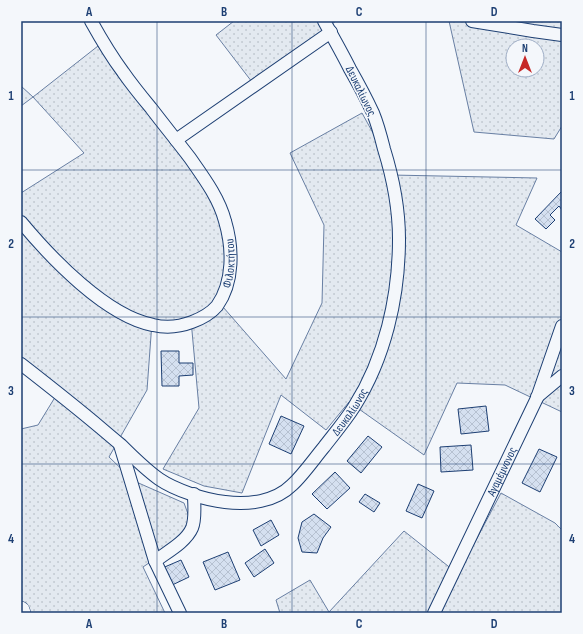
<svg xmlns="http://www.w3.org/2000/svg" width="583" height="634" font-family="'Sofia Sans Condensed',sans-serif">
	<style>
		.grass { fill: url(#grass-dots); stroke: #687fa3; fill-rule: evenodd }
		.building { fill: url(#building-cross-hatch); stroke: #1d3f73 }
		.lines { fill: none; stroke-linecap: round; stroke-linejoin: round }
		.street-casing { stroke: #1d3f73; stroke-width: 14 }
		.secondary-casing { stroke: #1d3f73; stroke-width: 18 }
		.street { stroke: #f4f7fb; stroke-width: 12 }
		.secondary { stroke: #f4f7fb; stroke-width: 17 }
		.grid { fill: none; stroke: #1d3f73; stroke-width: 1; stroke-opacity: 0.55 }
		.labels { text-anchor: middle; stroke-width: 3; stroke-linejoin: round; paint-order: stroke }
		.street-label { font-size: 12px; fill: #1d3f73; stroke: #f4f7fb }
		.neatline { fill: none; stroke: #1d3f73; stroke-width: 1.5 }
		.grid-label { font-size: 13px; text-anchor: middle; font-weight: bold; fill: #1d3f73 }
	</style>
	<defs>
		<pattern id="grass-dots" width="8" height="8" patternUnits="userSpaceOnUse"><rect width="8" height="8" fill="#e3e9f0"/><path d="M2 2h.1M6 6h.1" fill="none" stroke="#c2c9d1" stroke-width="1.8" stroke-linecap="round"/></pattern>
		<pattern id="building-cross-hatch" width="8" height="8" patternUnits="userSpaceOnUse"><rect width="8" height="8" fill="#d5e0f0"/><path d="M0 0l8 8M0 8l8-8" fill="none" stroke="#b6c1d1"/></pattern>
	</defs>
	<rect width="100%" height="100%" fill="#f4f7fb"/>
	<g class="grass">
		<path d="M 234,21 L 336,21 L 252,82 L 216,35 Z"/>
		<path d="M 449,21 L 562,21 L 562,126 L 554,139 L 474,132 ZM 513,46 L 537,46 L 537,70 L 513,70 Z"/>
		<path d="M 98,46 L 120,79 L 184,153 L 204,187 L 219,217 L 225,249 L 224,281 L 216,299 L 286,379 L 322,303 L 324,225 L 290,153 L 362,113 L 378,142 L 391,175 L 537,178 L 516,225 L 562,252 L 562,412 L 505,385 L 457,383 L 424,455 L 349,402 L 326,430 L 281,395 L 242,493 L 204,486 L 163,469 L 199,408 L 191,320 L 152,322 L 147,390 L 109,457 L 134,481 L 184,503 L 191,522 L 171,548 L 143,567 L 165,613 L 21,613 L 21,429 L 38,425 L 57,394 L 21,363 L 21,193 L 84,153 L 33,97 L 21,106 L 21,86 L 33,97 Z"/>
		<path d="M 501,493 L 555,523 L 562,530 L 562,613 L 280,613 L 276,600 L 310,580 L 329,612 L 404,531 L 458,574 Z"/>
	</g>
	<g class="building">
		<path d="M 562,191 L 562,210 L 559,206 L 550,215 L 555,220 L 546,229 L 535,219 Z"/>
		<path d="M 161,351 L 179,351 L 179,363 L 193,363 L 193,375 L 179,376 L 179,386 L 162,386 Z"/>
		<path d="M 486,406 L 489,431 L 461,434 L 458,409 Z"/>
		<path d="M 281,416 L 304,426 L 291,454 L 269,444 Z"/>
		<path d="M 368,436 L 382,447 L 361,473 L 347,461 Z"/>
		<path d="M 471,445 L 473,470 L 441,472 L 440,447 Z"/>
		<path d="M 539,449 L 557,457 L 540,492 L 522,483 Z"/>
		<path d="M 335,472 L 350,488 L 327,509 L 312,494 Z"/>
		<path d="M 418,484 L 434,491 L 422,518 L 406,511 Z"/>
		<path d="M 365,494 L 380,503 L 374,512 L 359,502 Z"/>
		<path d="M 314,514 L 331,527 L 323,538 L 317,553 L 302,552 L 298,538 L 302,522 Z"/>
		<path d="M 271,520 L 279,535 L 261,546 L 253,530 Z"/>
		<path d="M 265,549 L 274,563 L 254,577 L 245,563 Z"/>
		<path d="M 228,552 L 240,580 L 215,590 L 203,562 Z"/>
		<path d="M 181,560 L 189,577 L 168,587 L 160,569 Z"/>
	</g>
	<g class="lines">
		<defs>
			<g id="street">
				<path d="M 472,21 L 533,31 L 562,35"/>
				<path d="M 176,140 L 331,32"/>
				<path id="s1" d="M 21,222 C 51,258 106,316 153,325 C 166,328 179,327 192,322 C 200,319 211,313 217,306 C 234,282 233,248 225,221 C 219,198 204,178 190,158 C 177,141 164,125 151,108 C 141,96 132,85 123,72 C 111,56 101,39 91,21"/>
				<path id="s2" d="M 21,364 C 48,385 76,407 102,429 C 109,435 115,440 121,445 C 133,457 145,469 159,479 C 175,490 205,500 225,502 C 248,505 275,502 292,485 C 303,475 314,459 324,447 C 334,434 345,421 354,407 C 385,358 399,297 399,239 C 399,209 393,178 384,149 C 381,137 378,125 373,113 C 366,98 358,83 350,69 C 342,53 333,37 324,21"/>
				<path d="M 537,397 L 562,376"/>
				<path d="M 120,445 L 155,561 L 180,613"/>
				<path d="M 155,561 C 167,552 186,542 192,528 C 196,518 194,505 194,494"/>
				<path id="s3" d="M 434,613 L 537,398 L 562,326"/>
			</g>
			<path id="secondary" d="M 21,610 L 22,613"/>
		</defs>
		<use href="#street" class="street-casing"/>
		<use href="#secondary" class="secondary-casing"/>
		<use href="#street" class="street"/>
		<use href="#secondary" class="secondary"/>
	</g>
	<path class="grid" d="M 157,21 L 157,613M 292,21 L 292,613M 426,21 L 426,613M 21,170 L 562,170M 21,317 L 562,317M 21,464 L 562,464"/>
	<g class="labels">
		<g class="street-label">
			<text transform="translate(361 91) rotate(64)" y="4">Δευκαλίωνος</text>
			<text dy="4" stroke="none"><textPath href="#s1" startOffset="285">Φιλοκτήτου</textPath></text>
			<text dy="4" stroke="none"><textPath href="#s2" startOffset="415">Δευκαλίωνος</textPath></text>
			<text dy="4" stroke="none"><textPath href="#s3" startOffset="157">Αγαμέμνονος</textPath></text>
		</g>
	</g>
	<rect width="583" height="634" fill="none" stroke="#f4f7fb" stroke-width="44"/>
	<g transform="translate(525 58)"><circle r="19" fill="#f4f7fb" stroke="#9eadc5"/>
	<path d="M0-3L7 15L0 10L-7 15Z" fill="#c62828"/>
	<text y="-6" font-size="11" font-weight="bold" text-anchor="middle" fill="#1d3f73">N</text>
	</g>
	<rect x="22" y="22" width="539" height="590" class="neatline"/>
	<g class="grid-label">
		<text x="89" y="16">A</text>
		<text x="224" y="16">B</text>
		<text x="359" y="16">C</text>
		<text x="494" y="16">D</text>
		<text x="11" y="100">1</text>
		<text x="572" y="100">1</text>
		<text x="11" y="248">2</text>
		<text x="572" y="248">2</text>
		<text x="11" y="395">3</text>
		<text x="572" y="395">3</text>
		<text x="11" y="543">4</text>
		<text x="572" y="543">4</text>
		<text x="89" y="628">A</text>
		<text x="224" y="628">B</text>
		<text x="359" y="628">C</text>
		<text x="494" y="628">D</text>
	</g>
</svg>
